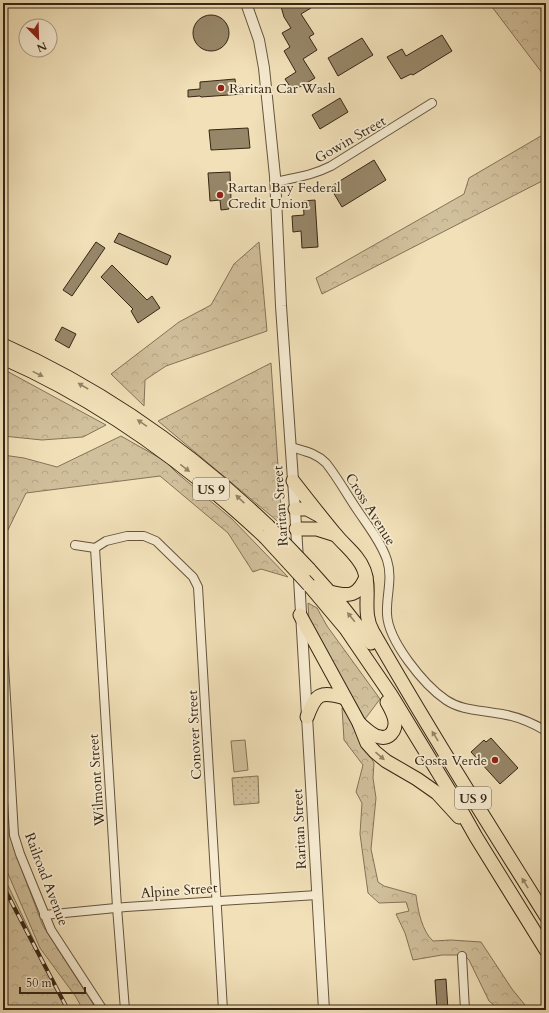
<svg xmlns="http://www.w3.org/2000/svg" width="549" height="1013" font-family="Cardo,serif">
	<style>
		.forest { fill: url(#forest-crowns); stroke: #847358 }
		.park { fill: url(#park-dots); stroke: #847358 }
		.pitch { fill: #d1c09c; stroke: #847358 }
		.building { fill: #978769; stroke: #362613 }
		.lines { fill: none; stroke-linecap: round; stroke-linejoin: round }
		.minor-casing { stroke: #65543c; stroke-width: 10 }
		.tertiary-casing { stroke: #65543c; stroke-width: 12 }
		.trunk-casing { stroke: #362613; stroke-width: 15 }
		.minor { stroke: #f6ebd1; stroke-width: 8 }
		.tertiary { stroke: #f6ebd1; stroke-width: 10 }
		.trunk { stroke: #f1e0b8; stroke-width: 13 }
		.rail-casing { stroke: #362613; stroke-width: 4 }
		.rail { stroke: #f6ebd1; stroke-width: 2.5; stroke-dasharray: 8; stroke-linecap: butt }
		.trunk-bridge-casing { stroke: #362613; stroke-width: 15; stroke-linecap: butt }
		.trunk-bridge { stroke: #f1e0b8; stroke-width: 13 }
		.oneway { fill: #948366 }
		.poi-dot { fill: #8f2418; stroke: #f6ebd1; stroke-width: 1.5 }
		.labels { text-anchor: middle; stroke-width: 3.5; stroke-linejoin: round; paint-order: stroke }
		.shield { fill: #f6ebd1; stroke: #70614c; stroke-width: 1 }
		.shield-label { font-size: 13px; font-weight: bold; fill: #362613 }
		.poi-label { font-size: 14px; fill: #362613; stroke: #f6ebd1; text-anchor: start }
		.street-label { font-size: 14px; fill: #362613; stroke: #f6ebd1 }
	</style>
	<defs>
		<pattern id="forest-crowns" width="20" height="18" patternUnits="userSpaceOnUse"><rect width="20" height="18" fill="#d1c09c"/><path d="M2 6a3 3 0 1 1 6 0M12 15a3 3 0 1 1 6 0" fill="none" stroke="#b4a586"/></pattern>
		<pattern id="park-dots" width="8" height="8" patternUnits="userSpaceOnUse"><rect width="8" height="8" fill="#d1c09c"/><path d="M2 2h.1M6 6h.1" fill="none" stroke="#b4a586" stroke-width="1.8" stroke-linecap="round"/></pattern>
	</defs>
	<rect width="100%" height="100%" fill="#f1e0b8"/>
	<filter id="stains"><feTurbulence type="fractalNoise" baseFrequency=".005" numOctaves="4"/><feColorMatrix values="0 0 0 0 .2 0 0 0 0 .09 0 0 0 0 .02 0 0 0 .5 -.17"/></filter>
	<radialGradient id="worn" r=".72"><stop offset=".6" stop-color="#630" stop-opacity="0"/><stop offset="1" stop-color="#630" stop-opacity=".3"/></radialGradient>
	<g class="forest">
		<path d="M 489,3 L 543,3 L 546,7 L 546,78 Z"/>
		<path d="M 546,133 L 546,179 L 322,294 L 316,278 L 464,194 L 469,178 Z"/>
		<path d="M 259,242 L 267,331 L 166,366 L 145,380 L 144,406 L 111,374 L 179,322 L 211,305 L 234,264 Z"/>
		<path d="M 271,363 L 282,525 L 158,421 Z"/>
		<path d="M 3,369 L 106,425 L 83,437 L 42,440 L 3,436 Z"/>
		<path d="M 121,436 L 165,461 L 177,473 L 232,519 L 288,577 L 261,569 L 253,572 L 228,533 L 160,476 L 26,493 L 3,540 L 3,455 L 24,458 L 57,467 Z"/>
		<path d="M 308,603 L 317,608 L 327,626 L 380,699 L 365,719 L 309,621 Z"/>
		<path d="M 342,708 L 355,726 L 355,730 L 374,763 L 373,778 L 376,798 L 371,849 L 378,882 L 384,886 L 416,895 C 418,911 422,931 433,941 L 451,940 L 481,942 L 512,989 L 529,1010 L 500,1010 L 489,1001 L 469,960 L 462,953 L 456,955 L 442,955 L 413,960 L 405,933 L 396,914 L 409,911 L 406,902 L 379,903 L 368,893 L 360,834 L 362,803 L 356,792 L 363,765 L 344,740 Z"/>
		<path d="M 3,736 L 10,831 L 17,857 L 43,926 L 97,1010 L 83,1010 L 76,997 L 40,948 L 3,862 Z"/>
		<path d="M 3,875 L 67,1010 L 3,1010 Z"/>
	</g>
	<path class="park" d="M 258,776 L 259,803 L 234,805 L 232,778 Z"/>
	<path class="pitch" d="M 245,740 L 248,770 L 234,772 L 231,741 Z"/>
	<g class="building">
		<path d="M 280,3 L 308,3 L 311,8 L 301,14 L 314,34 L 309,37 L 317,50 L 303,59 L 315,78 L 293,91 L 285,79 L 296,72 L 284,51 L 290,47 L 282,33 L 291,28 L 284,17 Z"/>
		<circle cx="211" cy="33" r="18"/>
		<path d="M 442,35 L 452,51 L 413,75 L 411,74 L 401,79 L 387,57 L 402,49 L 406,56 Z"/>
		<path d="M 362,38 L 373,55 L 338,76 L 328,58 Z"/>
		<path d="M 235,79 L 236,87 L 242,86 L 243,94 L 201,97 L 200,96 L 188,97 L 188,90 L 200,89 L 200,82 Z"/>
		<path d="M 340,98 L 348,112 L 320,129 L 312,115 Z"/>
		<path d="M 248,128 L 250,148 L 211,150 L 209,130 Z"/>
		<path d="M 374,160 L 386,180 L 342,207 L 330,187 Z"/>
		<path d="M 230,172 L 231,200 L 229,200 L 229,209 L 221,210 L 220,200 L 210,201 L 208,173 Z"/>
		<path d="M 315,200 L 318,247 L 302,248 L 301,231 L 293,232 L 292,216 L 304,215 L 303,201 Z"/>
		<path d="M 119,233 L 171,256 L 167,265 L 114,242 Z"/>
		<path d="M 96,242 L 105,248 L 72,296 L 63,290 Z"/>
		<path d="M 112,265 L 147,300 L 152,296 L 160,308 L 138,323 L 131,311 L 133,309 L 101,277 Z"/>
		<path d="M 62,327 L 76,334 L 69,348 L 55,340 Z"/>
		<path d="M 491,738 L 518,768 L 500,784 L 471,752 L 484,740 L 486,742 Z"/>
		<path d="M 446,979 L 448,1010 L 437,1010 L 435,980 Z"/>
	</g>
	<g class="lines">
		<defs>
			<g id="minor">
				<path d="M 275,182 C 297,177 311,176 331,166 L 432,103"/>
				<path d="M 291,447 C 304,451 316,453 326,463 C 338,478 347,495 358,511 C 368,526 381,542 387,560 C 393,578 386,596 387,614 C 388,641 424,685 446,700 C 461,710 478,710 495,713 C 513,715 531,722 546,731"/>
				<path d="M 75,545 L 95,548"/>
				<path d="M 95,548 L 106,541 L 127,536 L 144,536 L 156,541 L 193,577 L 198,587 L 223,1010"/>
				<path d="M 95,548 L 117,907 L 125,1010"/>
				<path d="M 3,647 L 14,835 L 20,854 L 51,930 L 103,1010"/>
				<path d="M 44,915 L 126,907 L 317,895"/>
				<path d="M 462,956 L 465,1010"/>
			</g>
			<path id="tertiary" d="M 246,3 L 259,40 L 264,68 L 275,176 L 281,306 L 295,509 L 324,1010"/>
			<g id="trunk">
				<path d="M 3,345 C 102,389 190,451 268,526"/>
				<path d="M 3,358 C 101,401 187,464 265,537"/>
				<path d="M 293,481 C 307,499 321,517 336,535 C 345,546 359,556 364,570 C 372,591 361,612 373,632 C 428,728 487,822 546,916"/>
				<path d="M 295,509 L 307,509 L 320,516"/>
				<path d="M 296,529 L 317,529 L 336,535"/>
				<path d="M 309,569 L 341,605 L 371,643"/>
				<path d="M 309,585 L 346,629 L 391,695 L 458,805 L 476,837 L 546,950"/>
				<path d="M 330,592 C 350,597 358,596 366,577"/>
				<path d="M 300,615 L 359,723 L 367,743 L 375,752 L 386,761 L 417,779 L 437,793 L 459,817"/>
				<path d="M 307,717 C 316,693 320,691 345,698"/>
				<path d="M 359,723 C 365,728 372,736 380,737 C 384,738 388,737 391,734 C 400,724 392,711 387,702"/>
			</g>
		</defs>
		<use href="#minor" class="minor-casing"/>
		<use href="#tertiary" class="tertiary-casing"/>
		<use href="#trunk" class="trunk-casing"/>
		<use href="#minor" class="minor"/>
		<use href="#tertiary" class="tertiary"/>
		<use href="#trunk" class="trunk"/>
		<defs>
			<path id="rail" d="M 3,886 L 68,1010"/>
		</defs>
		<use href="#rail" class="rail-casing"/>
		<use href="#rail" class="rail"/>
		<defs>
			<g id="trunk-bridge">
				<path d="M 268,526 L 309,569"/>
				<path d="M 265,537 L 309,585"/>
			</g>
		</defs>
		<use href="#trunk-bridge" class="trunk-bridge-casing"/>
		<use href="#trunk-bridge" class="trunk-bridge"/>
	</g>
	<defs><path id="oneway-solid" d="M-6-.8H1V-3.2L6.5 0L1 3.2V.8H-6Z"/></defs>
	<g class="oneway">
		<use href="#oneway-solid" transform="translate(38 374) rotate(26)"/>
		<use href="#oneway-solid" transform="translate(83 386) rotate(-150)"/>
		<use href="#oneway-solid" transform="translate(142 423) rotate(-146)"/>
		<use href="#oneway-solid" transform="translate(185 468) rotate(38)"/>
		<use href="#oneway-solid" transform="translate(240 499) rotate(-137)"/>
		<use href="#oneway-solid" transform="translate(351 617) rotate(-129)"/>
		<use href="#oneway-solid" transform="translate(435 736) rotate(-122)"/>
		<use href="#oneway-solid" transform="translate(380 756) rotate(41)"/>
		<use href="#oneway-solid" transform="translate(525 883) rotate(-122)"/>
	</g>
	<g class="poi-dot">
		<circle cx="221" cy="88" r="4"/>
		<circle cx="220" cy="195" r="4"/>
		<circle cx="495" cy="760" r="4"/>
	</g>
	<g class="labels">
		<g class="shield">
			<rect x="193" y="478" width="36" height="22" rx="3"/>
			<rect x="455" y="787" width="36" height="22" rx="3"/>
		</g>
		<g class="shield-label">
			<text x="211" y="494">US 9</text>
			<text x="473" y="803">US 9</text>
		</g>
		<g class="poi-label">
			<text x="229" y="93">Raritan Car Wash</text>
			<text x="228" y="192">Rartan Bay Federal<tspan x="228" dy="16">Credit Union</tspan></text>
			<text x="487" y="765" text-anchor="end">Costa Verde</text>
		</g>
		<g class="street-label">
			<text transform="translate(350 139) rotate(-30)" y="5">Gowin Street</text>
			<text transform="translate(280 506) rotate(-94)" y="5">Raritan Street</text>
			<text transform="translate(371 509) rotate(58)" y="5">Cross Avenue</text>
			<text transform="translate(194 735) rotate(-93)" y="5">Conover Street</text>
			<text transform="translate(96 780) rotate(-94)" y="5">Wilmont Street</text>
			<text transform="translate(299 829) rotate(-93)" y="5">Raritan Street</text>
			<text transform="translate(47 879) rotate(69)" y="5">Railroad Avenue</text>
			<text transform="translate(179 890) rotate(-4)" y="5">Alpine Street</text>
		</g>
	</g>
	<rect width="549" height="1013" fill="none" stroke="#f1e0b8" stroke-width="16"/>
	<rect x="4" y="4" width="541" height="1005" fill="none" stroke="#362613" stroke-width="2"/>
	<rect x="8" y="8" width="533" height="997" fill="none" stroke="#362613"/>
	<g transform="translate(38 38) rotate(157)"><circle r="19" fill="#f6ebd1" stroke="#a99c85"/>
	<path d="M0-3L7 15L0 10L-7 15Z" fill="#8f2418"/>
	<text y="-6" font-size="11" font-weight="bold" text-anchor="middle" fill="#362613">N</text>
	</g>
	<path d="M20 987v6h65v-6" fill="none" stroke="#362613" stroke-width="2"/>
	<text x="26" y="987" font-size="12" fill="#362613" stroke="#f6ebd1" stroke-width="3" paint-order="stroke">50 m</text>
	<rect width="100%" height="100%" filter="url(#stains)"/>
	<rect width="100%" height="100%" fill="url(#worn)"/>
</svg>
